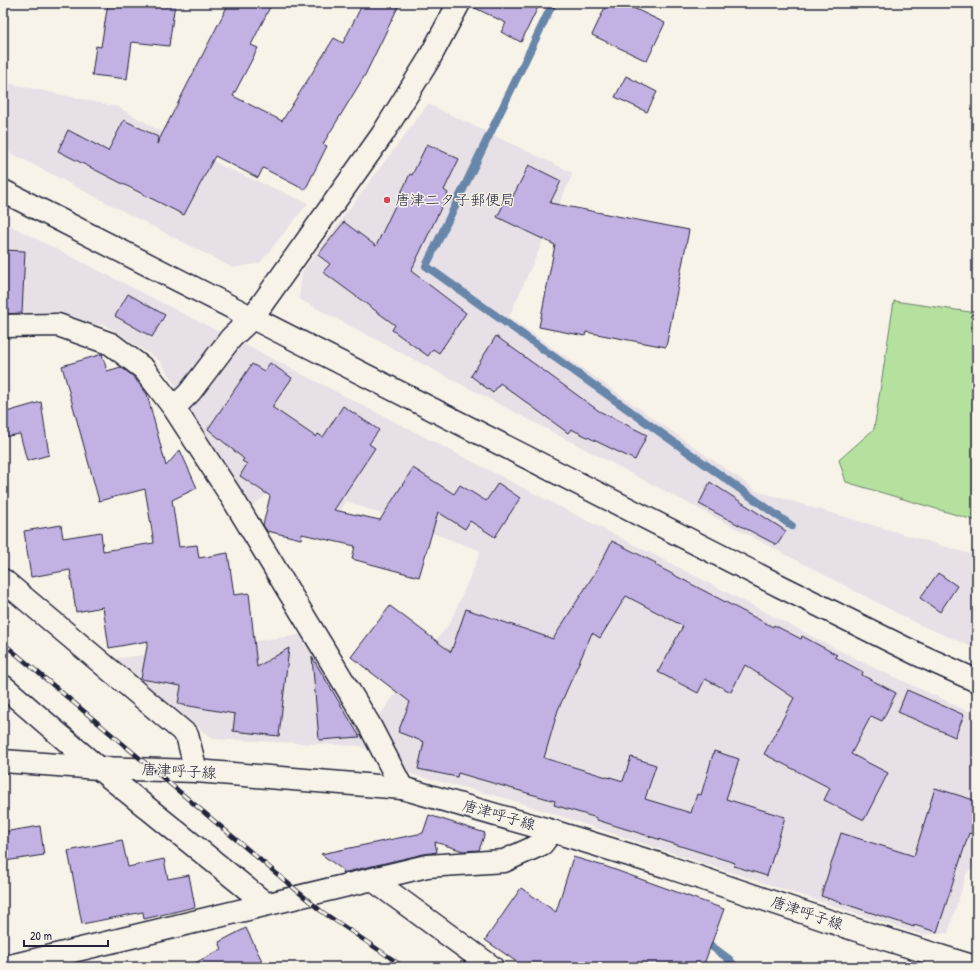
<svg xmlns="http://www.w3.org/2000/svg" width="980" height="970" font-family="'Patrick Hand','Klee One',sans-serif">
	<style>
		.built { fill: #e7e0e6 }
		.green { fill: #b5e19f; stroke: #6c826d }
		.lines { fill: none; stroke-linecap: round; stroke-linejoin: round }
		.stream { stroke: #6786a9; stroke-width: 8 }
		.building { fill: #c2b2e3; stroke: #22223b }
		.minor-casing { stroke: #22223b; stroke-width: 25 }
		.major-casing { stroke: #22223b; stroke-width: 25 }
		.minor { stroke: #f7f3e8; stroke-width: 22 }
		.major { stroke: #f7f3e8; stroke-width: 22 }
		.rail-casing { stroke: #22223b; stroke-width: 4.5 }
		.rail { stroke: #f7f3e8; stroke-width: 3; stroke-dasharray: 9; stroke-linecap: butt }
		.poi-dot { fill: #d1495b; stroke: #f7f3e8; stroke-width: 1.5 }
		.labels { text-anchor: middle; stroke-width: 3; stroke-linejoin: round; paint-order: stroke }
		.poi-label { font-size: 15px; fill: #22223b; stroke: #f7f3e8; text-anchor: start }
		.street-label { font-size: 15px; fill: #22223b; stroke: #f7f3e8 }
	</style>
	<rect width="100%" height="100%" fill="#f7f3e8"/>
	<filter id="ink" filterUnits="userSpaceOnUse"><feTurbulence type="fractalNoise" baseFrequency=".025" numOctaves="2"/><feDisplacementMap in="SourceGraphic" scale="8" xChannelSelector="R" yChannelSelector="G"/><feConvolveMatrix kernelMatrix="1 2 1 2 8 2 1 2 1" color-interpolation-filters="sRGB"/></filter>
	<g filter="url(#ink)">
		<g class="built">
			<path d="M 3,82 L 118,107 L 222,166 L 308,203 L 260,263 L 233,268 L 3,149 Z"/>
			<path d="M 428,104 L 573,173 L 509,317 L 757,491 L 977,556 L 977,649 L 918,624 L 299,299 L 302,272 Z"/>
			<path d="M 3,222 L 255,350 L 872,667 L 970,712 L 977,725 L 977,867 L 967,872 L 948,933 L 922,935 L 505,798 L 414,775 L 360,746 L 213,739 L 113,659 L 308,634 L 366,733 L 451,621 L 481,551 L 346,501 L 334,525 L 271,491 L 251,507 L 160,361 L 105,325 L 3,320 Z"/>
		</g>
		<path class="green" d="M 894,301 L 977,313 L 977,521 L 846,482 L 839,460 L 874,429 Z"/>
		<g class="lines">
			<g class="stream">
				<path d="M 553,3 L 426,266 L 792,526"/>
				<path d="M 702,939 L 730,960 L 735,967"/>
			</g>
		</g>
		<g class="building">
			<path d="M 108,3 L 175,3 L 169,46 L 132,42 L 127,79 L 92,75 L 96,46 L 101,47 Z"/>
			<path d="M 229,3 L 272,3 L 251,45 L 258,48 L 233,96 L 282,121 L 334,38 L 343,43 L 363,3 L 400,3 L 365,75 L 323,144 L 327,146 L 305,190 L 263,168 L 258,178 L 215,156 L 184,215 L 58,151 L 68,130 L 108,151 L 124,120 L 158,137 L 157,144 Z"/>
			<path d="M 471,3 L 540,3 L 521,42 L 501,32 L 506,23 L 471,6 Z"/>
			<path d="M 607,3 L 623,3 L 665,23 L 647,61 L 592,35 Z"/>
			<path d="M 626,76 L 657,92 L 647,112 L 615,97 Z"/>
			<path d="M 427,144 L 459,159 L 444,190 L 448,193 L 411,271 L 466,313 L 439,353 L 433,349 L 428,356 L 392,330 L 395,325 L 323,272 L 330,264 L 318,255 L 344,222 L 376,246 L 410,174 L 412,175 Z"/>
			<path d="M 529,165 L 561,181 L 550,203 L 689,230 L 666,347 L 586,332 L 585,336 L 539,327 L 555,245 L 497,217 L 507,198 L 511,200 Z"/>
			<path d="M 3,250 L 25,251 L 22,313 L 3,314 Z"/>
			<path d="M 128,294 L 165,315 L 152,337 L 115,316 Z"/>
			<path d="M 496,336 L 599,411 L 647,435 L 635,460 L 571,429 L 568,433 L 500,383 L 493,393 L 471,376 Z"/>
			<path d="M 102,354 L 107,371 L 121,367 L 133,376 L 147,394 L 166,466 L 180,450 L 197,488 L 172,500 L 179,547 L 197,545 L 199,558 L 228,553 L 234,595 L 249,593 L 257,667 L 289,648 L 279,736 L 233,731 L 235,714 L 178,704 L 181,686 L 141,679 L 148,641 L 109,648 L 103,607 L 76,612 L 70,570 L 31,577 L 24,531 L 61,525 L 63,538 L 101,532 L 103,551 L 154,543 L 145,489 L 99,501 L 62,366 Z"/>
			<path d="M 270,363 L 292,378 L 272,407 L 316,437 L 318,434 L 323,437 L 343,406 L 379,430 L 369,444 L 375,448 L 334,510 L 380,520 L 413,468 L 454,494 L 460,485 L 486,501 L 498,483 L 520,498 L 495,537 L 470,521 L 465,529 L 438,512 L 419,577 L 352,559 L 355,546 L 302,534 L 301,539 L 267,531 L 263,525 L 270,496 L 240,476 L 247,464 L 242,461 L 244,459 L 208,429 L 252,364 L 264,371 Z"/>
			<path d="M 41,402 L 49,455 L 27,461 L 20,434 L 3,437 L 3,413 Z"/>
			<path d="M 710,482 L 786,531 L 777,545 L 699,504 Z"/>
			<path d="M 612,541 L 656,563 L 655,565 L 773,627 L 774,625 L 801,639 L 802,636 L 837,655 L 835,657 L 863,672 L 862,675 L 896,693 L 882,721 L 871,716 L 851,754 L 888,773 L 864,820 L 824,800 L 830,788 L 764,754 L 794,698 L 745,665 L 731,692 L 705,679 L 698,693 L 658,672 L 683,626 L 626,596 L 600,638 L 592,633 L 558,710 L 544,758 L 610,778 L 610,777 L 623,781 L 631,757 L 656,765 L 645,799 L 691,813 L 697,794 L 701,795 L 714,751 L 739,759 L 726,799 L 785,817 L 767,876 L 734,866 L 735,863 L 597,820 L 597,818 L 554,805 L 555,801 L 458,773 L 457,777 L 418,769 L 424,742 L 398,732 L 410,702 L 351,657 L 390,606 L 451,652 L 466,609 L 553,639 L 598,568 Z"/>
			<path d="M 938,573 L 957,586 L 940,612 L 920,598 Z"/>
			<path d="M 312,657 L 360,737 L 319,740 Z"/>
			<path d="M 907,690 L 964,715 L 955,737 L 898,712 Z"/>
			<path d="M 935,788 L 977,801 L 977,818 L 972,834 L 969,833 L 937,932 L 914,925 L 914,927 L 821,896 L 841,833 L 914,856 Z"/>
			<path d="M 429,815 L 485,833 L 479,850 L 463,851 L 435,842 L 437,852 L 424,854 L 342,873 L 343,870 L 321,854 L 423,833 Z"/>
			<path d="M 40,826 L 44,855 L 5,861 L 3,832 Z"/>
			<path d="M 122,840 L 128,867 L 164,859 L 168,879 L 189,875 L 195,907 L 144,919 L 143,912 L 82,924 L 68,851 Z"/>
			<path d="M 573,857 L 607,867 L 724,909 L 703,967 L 524,967 L 485,940 L 521,888 L 556,912 Z"/>
			<path d="M 246,928 L 265,967 L 187,967 L 222,949 L 219,942 Z"/>
		</g>
		<g class="lines">
			<defs>
				<g id="minor">
					<path d="M 3,191 L 780,586 L 917,654 L 977,681"/>
					<path d="M 3,326 L 58,325 L 111,344 L 144,369 L 174,408 L 233,499 L 369,724 L 402,788"/>
					<path d="M 174,408 L 190,392 L 231,338 L 252,318 L 382,135 L 428,61 L 459,3"/>
					<path d="M 3,580 L 187,735 L 196,771"/>
					<path d="M 3,686 L 98,768 L 266,904"/>
					<path d="M 373,880 L 492,967"/>
					<path d="M 6,967 L 427,866 L 504,861 L 542,844 L 552,831"/>
				</g>
				<path id="major" d="M 3,761 L 98,768 L 196,771 L 402,788 L 552,831 L 665,866 L 850,928 L 975,967"/>
			</defs>
			<use href="#minor" class="minor-casing"/>
			<use href="#major" class="major-casing"/>
			<use href="#minor" class="minor"/>
			<use href="#major" class="major"/>
			<defs>
				<path id="rail" d="M 3,643 L 321,911 L 404,967"/>
			</defs>
			<use href="#rail" class="rail-casing"/>
			<use href="#rail" class="rail"/>
		</g>
	</g>
	<circle class="poi-dot" cx="387" cy="200" r="4"/>
	<g class="labels">
		<g class="poi-label">
			<text x="395" y="205">唐津二タ子郵便局</text>
		</g>
		<g class="street-label">
			<text transform="translate(179 771) rotate(3)" y="5">唐津呼子線</text>
			<text transform="translate(499 815) rotate(16)" y="5">唐津呼子線</text>
			<text transform="translate(807 913) rotate(19)" y="5">唐津呼子線</text>
		</g>
	</g>
	<rect width="980" height="970" fill="none" stroke="#f7f3e8" stroke-width="16"/>
	<rect x="8" y="8" width="964" height="954" fill="none" stroke="#22223b" stroke-width="1.5" filter="url(#ink)"/>
	<path d="M24 940v6h84v-6" fill="none" stroke="#22223b" stroke-width="2"/>
	<text x="30" y="940" font-size="12" fill="#22223b" stroke="#f7f3e8" stroke-width="3" paint-order="stroke">20 m</text>
</svg>
